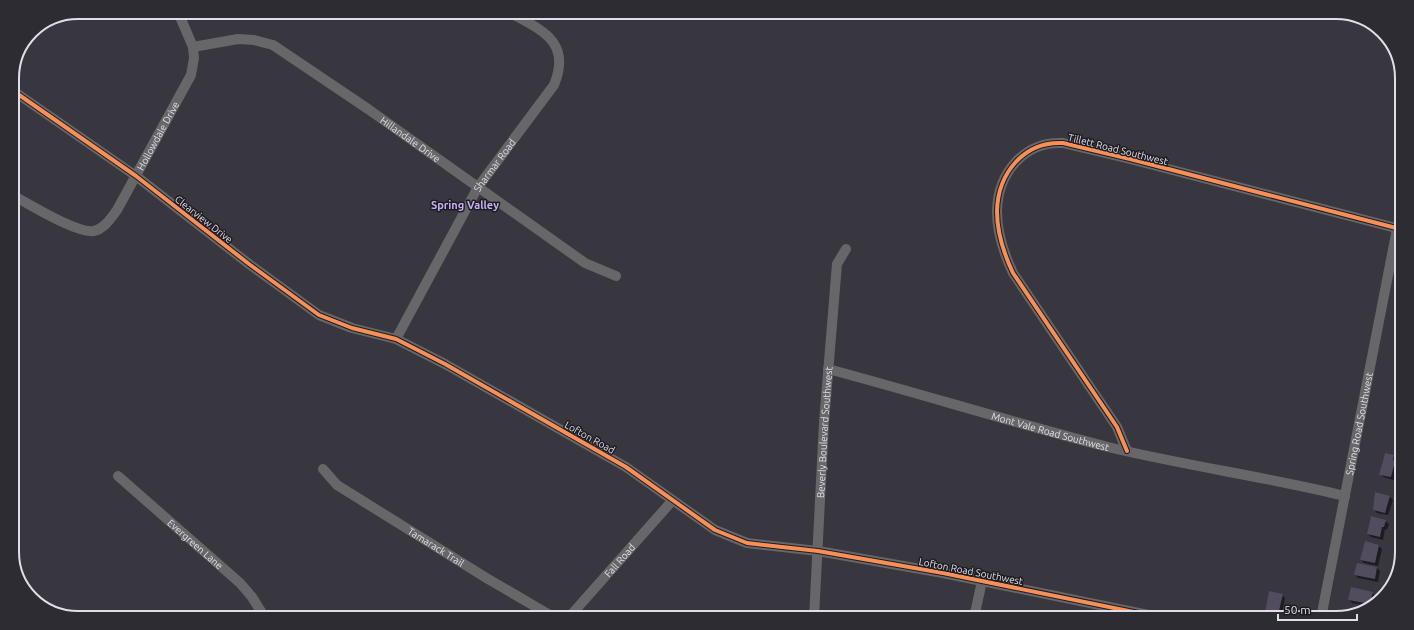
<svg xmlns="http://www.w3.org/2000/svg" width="1414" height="630" font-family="Ubuntu,sans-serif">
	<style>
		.shadow { fill: #0007 }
		.building { fill: #524c5e }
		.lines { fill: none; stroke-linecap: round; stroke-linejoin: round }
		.minor { stroke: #676669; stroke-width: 10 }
		.cycleway-casing { stroke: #1e1c23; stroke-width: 6 }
		.cycleway { stroke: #f78f57; stroke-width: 4 }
		.labels { text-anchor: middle; stroke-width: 3; stroke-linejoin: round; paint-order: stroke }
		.street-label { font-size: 10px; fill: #e1dee9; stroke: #1e1c23 }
		.neighbourhood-label { font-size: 11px; font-weight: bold; fill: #c6b0f6; stroke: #1e1c23 }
		.rim { fill: none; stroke: #e1dee9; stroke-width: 2 }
	</style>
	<rect width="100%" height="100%" fill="#38363e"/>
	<g class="shadow">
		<path d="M 1393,456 L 1397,459 L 1397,465 L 1394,480 L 1383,477 L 1380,474 L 1383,459 Z"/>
		<path d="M 1376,494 L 1390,497 L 1393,500 L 1388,515 L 1377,513 L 1374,510 Z"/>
		<path d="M 1385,521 L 1389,524 L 1387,530 L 1385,529 L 1383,540 L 1371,537 L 1368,534 Z"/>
		<path d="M 1379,546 L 1382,549 L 1378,566 L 1364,563 L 1361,560 Z"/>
		<path d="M 1357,564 L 1377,568 L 1380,571 L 1378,582 L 1358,578 L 1355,575 Z"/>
		<path d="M 1372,593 L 1376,596 L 1373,607 L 1352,603 L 1349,600 Z"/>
		<path d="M 1282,595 L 1285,598 L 1281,618 L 1269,615 L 1266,612 Z"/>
	</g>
	<g class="building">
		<path d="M 1385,453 L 1394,455 L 1393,460 L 1395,461 L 1391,477 L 1379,475 Z"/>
		<path d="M 1375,492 L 1390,496 L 1385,513 L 1373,510 Z"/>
		<path d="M 1371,516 L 1386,520 L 1384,527 L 1382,527 L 1380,537 L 1367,534 Z"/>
		<path d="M 1365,541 L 1379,545 L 1375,563 L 1360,560 Z"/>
		<path d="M 1357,563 L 1377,567 L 1375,579 L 1354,575 Z"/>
		<path d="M 1351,587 L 1373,592 L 1370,604 L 1348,600 Z"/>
		<path d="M 1269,591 L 1283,594 L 1278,615 L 1265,612 Z"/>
	</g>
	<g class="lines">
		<g class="minor">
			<path id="s1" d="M 193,47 L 238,39 L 254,40 L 273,45 L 368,109 L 585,263 L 616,276"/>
			<path d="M 12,90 L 136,176 L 249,264 L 319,315 L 352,328 L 396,339 L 445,364 L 626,467 L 715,530 L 747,543 L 818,551 L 943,573 L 1163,618"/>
			<path id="s2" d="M 12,195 C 29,204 77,234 94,231 C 105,228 111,218 117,210 L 191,75 L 194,58 L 193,47 L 178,12"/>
			<path id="s3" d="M 396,339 L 478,187 L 554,85 C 572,41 541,30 509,12"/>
			<path id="s4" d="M 828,369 C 922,394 1014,423 1108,447 C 1187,466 1267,477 1345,496"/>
			<path d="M 1127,451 L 1117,427 L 1013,273 C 1004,254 997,233 997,211 C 998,173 1024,141 1063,143 L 1130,159 L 1400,229"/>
			<path id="s5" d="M 323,469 L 337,485 L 488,579 L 555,618"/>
			<path id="s6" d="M 118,476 L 240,583 L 252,597 L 265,618"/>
			<path id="s7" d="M 566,618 L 571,615 L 672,501"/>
			<path id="s8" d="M 814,618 L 824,422 L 837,264 L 846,249"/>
			<path d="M 974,618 L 982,581"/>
			<path id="s9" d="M 1321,618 L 1397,229"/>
		</g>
		<defs>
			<g id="cycleway">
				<path d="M 12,90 L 136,176 L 249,264 L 319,315 L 352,328 L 396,339 L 445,364 L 626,467 L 715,530 L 747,543 L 818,551 L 943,573 L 1163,618"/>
				<path d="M 1127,451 L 1117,427 L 1013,273 C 1004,254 997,233 997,211 C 998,173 1024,141 1063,143 L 1130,159 L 1400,229"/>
			</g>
		</defs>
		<use href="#cycleway" class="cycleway-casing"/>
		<use href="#cycleway" class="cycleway"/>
	</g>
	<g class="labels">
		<g class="street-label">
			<text dy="4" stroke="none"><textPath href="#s2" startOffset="207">Hollowdale Drive</textPath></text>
			<text dy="4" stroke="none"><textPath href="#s1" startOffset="248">Hillandale Drive</textPath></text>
			<text transform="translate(1118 149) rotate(14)" y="4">Tillett Road Southwest</text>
			<text dy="4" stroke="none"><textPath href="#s3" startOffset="200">Sharmar Road</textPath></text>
			<text transform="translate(204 219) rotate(38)" y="4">Clearview Drive</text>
			<text dy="4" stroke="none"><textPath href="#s9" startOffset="198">Spring Road Southwest</textPath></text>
			<text dy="4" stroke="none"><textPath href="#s4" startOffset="231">Mont Vale Road Southwest</textPath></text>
			<text dy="4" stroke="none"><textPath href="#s8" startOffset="186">Beverly Boulevard Southwest</textPath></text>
			<text transform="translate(590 437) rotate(29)" y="4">Lofton Road</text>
			<text dy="4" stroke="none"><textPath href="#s6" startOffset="103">Evergreen Lane</textPath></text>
			<text dy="4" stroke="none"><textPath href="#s5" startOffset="138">Tamarack Trail</textPath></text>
			<text dy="4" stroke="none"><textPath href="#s7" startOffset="79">Fall Road</textPath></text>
			<text transform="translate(971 571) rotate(11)" y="4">Lofton Road Southwest</text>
		</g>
		<g class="neighbourhood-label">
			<text x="465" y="209">Spring Valley</text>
		</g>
	</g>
	<path d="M0 0H1414V630H0ZM78 19H1336A59 59 0 0 1 1395 78V552A59 59 0 0 1 1336 611H78A59 59 0 0 1 19 552V78A59 59 0 0 1 78 19Z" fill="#2e2c33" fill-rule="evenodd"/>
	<path class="rim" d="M78 19H1336A59 59 0 0 1 1395 78V552A59 59 0 0 1 1336 611H78A59 59 0 0 1 19 552V78A59 59 0 0 1 78 19Z"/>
	<path d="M1278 614v6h79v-6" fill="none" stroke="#e1dee9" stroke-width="2"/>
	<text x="1284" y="614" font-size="12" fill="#e1dee9" stroke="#1e1c23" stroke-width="3" paint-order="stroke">50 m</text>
</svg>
